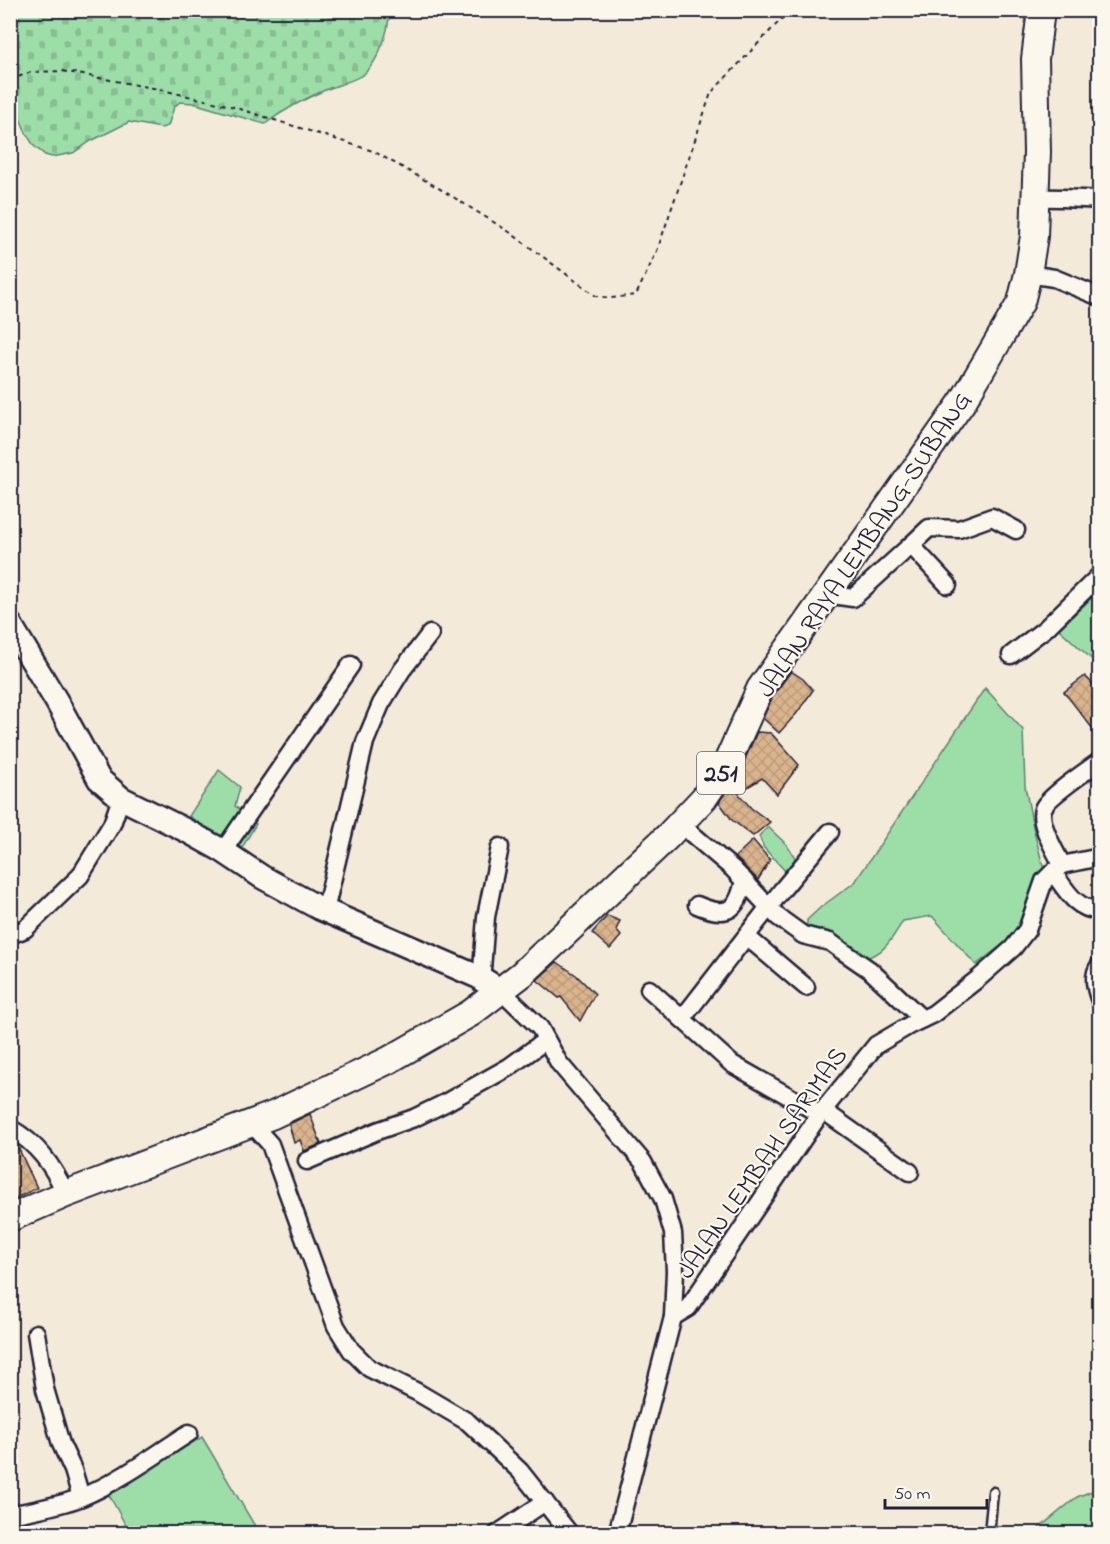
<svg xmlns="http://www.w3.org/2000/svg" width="1110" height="1544" font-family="'Indie Flower',sans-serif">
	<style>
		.green { fill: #9ddea8; stroke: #608072; stroke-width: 1.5 }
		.cemetery { fill: url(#cemetery-stones); stroke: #608072; stroke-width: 1.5 }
		.building { fill: url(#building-cross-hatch); stroke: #22223b; stroke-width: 1.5 }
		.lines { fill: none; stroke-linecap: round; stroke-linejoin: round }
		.lane-casing { stroke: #22223b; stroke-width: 13 }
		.street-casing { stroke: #22223b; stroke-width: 21 }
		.secondary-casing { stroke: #22223b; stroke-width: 27 }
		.primary-casing { stroke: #22223b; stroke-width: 30 }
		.path { stroke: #22223b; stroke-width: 2; stroke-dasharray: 4.5 4.5; stroke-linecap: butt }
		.lane { stroke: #fbf7ec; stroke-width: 8 }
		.street { stroke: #fbf7ec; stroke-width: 16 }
		.secondary { stroke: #fbf7ec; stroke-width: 22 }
		.primary { stroke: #fbf7ec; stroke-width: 26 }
		.labels { text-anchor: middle; stroke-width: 4.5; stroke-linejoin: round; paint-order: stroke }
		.shield { fill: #fbf7ec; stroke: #636270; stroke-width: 1.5 }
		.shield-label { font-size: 24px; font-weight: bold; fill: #22223b }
		.street-label { font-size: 26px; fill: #22223b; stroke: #fbf7ec }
	</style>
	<defs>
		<pattern id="cemetery-stones" width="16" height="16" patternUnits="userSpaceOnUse" patternTransform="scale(1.5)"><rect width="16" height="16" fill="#9ddea8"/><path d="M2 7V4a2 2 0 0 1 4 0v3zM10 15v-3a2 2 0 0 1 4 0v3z" fill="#87be92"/></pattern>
		<pattern id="building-cross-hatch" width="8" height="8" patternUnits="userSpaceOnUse" patternTransform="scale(1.5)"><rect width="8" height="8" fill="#dab48c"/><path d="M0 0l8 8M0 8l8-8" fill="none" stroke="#bb9a7a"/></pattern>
	</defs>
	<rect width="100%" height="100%" fill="#f4ead9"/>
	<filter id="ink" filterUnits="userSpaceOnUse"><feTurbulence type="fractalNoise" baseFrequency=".0167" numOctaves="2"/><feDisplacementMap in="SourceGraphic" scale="12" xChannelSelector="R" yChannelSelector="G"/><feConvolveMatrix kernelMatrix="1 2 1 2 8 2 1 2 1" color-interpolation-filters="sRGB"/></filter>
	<g filter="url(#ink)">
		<g class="green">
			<path d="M 1099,591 L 1100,663 L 1098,665 L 1059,629 Z"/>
			<path d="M 985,688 L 1023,730 L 1025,786 L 1033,827 L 1045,874 L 1017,933 L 976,965 L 932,916 L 903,921 C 886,948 884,955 851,962 L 807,926 L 807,920 L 821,907 L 855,882 Z"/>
			<path d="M 219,770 L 240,787 L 235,806 L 256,824 L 239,853 L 189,816 Z"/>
			<path d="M 768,827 L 786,844 L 800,865 L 788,874 L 764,848 L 759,836 Z"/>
			<path d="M 202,1437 L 259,1533 L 130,1533 L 108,1493 Z"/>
			<path d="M 1099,1488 L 1099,1533 L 1033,1533 L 1077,1497 Z"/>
		</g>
		<path class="cemetery" d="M 389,10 C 390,29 379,61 364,74 C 354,81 337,85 325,90 C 304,99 284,110 265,124 L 193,103 L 180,102 L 174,107 L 168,126 L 161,128 L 129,122 L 91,141 L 73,153 L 52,157 L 45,155 L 34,146 L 26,133 L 18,113 L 11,109 L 11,11 Z"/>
		<g class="building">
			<path d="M 791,671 L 803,679 L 813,690 L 797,713 L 779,733 L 763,718 L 773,696 Z"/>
			<path d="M 1085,676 L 1100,691 L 1100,738 L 1064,692 Z"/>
			<path d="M 757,732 L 771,733 L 799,765 L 777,794 L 762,778 L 738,793 L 751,808 L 770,822 L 753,836 L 732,820 L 719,802 L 739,773 Z"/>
			<path d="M 753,840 L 770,860 L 758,880 L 735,857 Z"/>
			<path d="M 607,916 L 620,921 L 616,930 L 621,936 L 610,949 L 592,933 Z"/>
			<path d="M 557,962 L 576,975 L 595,994 L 580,1021 L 561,997 L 559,998 L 537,980 Z"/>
			<path d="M 310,1114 L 321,1144 L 304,1151 L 300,1140 L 294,1143 L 289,1124 Z"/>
			<path d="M 10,1141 L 17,1145 L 37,1188 L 10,1201 Z"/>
		</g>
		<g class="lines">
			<defs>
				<path id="lane" d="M 989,1534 L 993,1492"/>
				<g id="street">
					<path d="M 1036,198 C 1057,197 1078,199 1100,200"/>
					<path d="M 1028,274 L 1054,278 L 1100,297"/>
					<path d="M 911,545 L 929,528 L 959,529 L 992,517 L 1016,530"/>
					<path d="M 829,590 L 839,596 L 853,598 L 911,545 L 948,585"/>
					<path d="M 1011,655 L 1046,628 L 1100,575"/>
					<path d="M 679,823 L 733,869 L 778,917 L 803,935 L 830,942 L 841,950 L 870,970 L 922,1019"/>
					<path d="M 223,851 L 351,665"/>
					<path d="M 1062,865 C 1056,852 1038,824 1043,809 C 1046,798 1088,770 1100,761"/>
					<path d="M 1053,872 C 1066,890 1075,909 1100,911"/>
					<path d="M 697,905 C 727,918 738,911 744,880"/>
					<path d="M 325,911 L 365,742 L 381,704 L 402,670 L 430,634"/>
					<path d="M 10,928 L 18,932 L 25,929 L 80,876 L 112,824 L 121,798"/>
					<path d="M 747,937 L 806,987"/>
					<path d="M 1100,965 C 1091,975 1096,990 1100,1001"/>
					<path d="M 481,983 L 486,917 L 500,847"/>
					<path d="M 649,989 L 732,1064 L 820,1114"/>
					<path d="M 502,991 L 540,1028 L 559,1063 L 643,1162 L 663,1199 L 673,1233 L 675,1271 L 673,1317 L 617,1534"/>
					<path d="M 682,1019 L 782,890 L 830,832"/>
					<path d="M 824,1111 L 910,1172"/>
					<path d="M 251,1123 L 270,1144 L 336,1326 L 351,1350 L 369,1368 L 417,1392 L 468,1422 L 520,1471 L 570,1534"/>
					<path d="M 10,1128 C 38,1144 53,1166 66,1194"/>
					<path d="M 307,1161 L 377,1131 L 414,1118 L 445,1103 L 509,1067 L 546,1040"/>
					<path d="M 673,1317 L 688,1308 L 820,1114 L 876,1045 L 910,1025 L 933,1014 L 979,978 L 1013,948 L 1027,930 L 1044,881 L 1053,872 L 1062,865 L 1100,857"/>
					<path d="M 36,1333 L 45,1389 L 61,1444 L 73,1470 L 81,1497"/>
					<path d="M 10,1515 C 34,1510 59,1506 82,1497 C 120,1481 155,1455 189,1433"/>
					<path d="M 497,1534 L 545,1502"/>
				</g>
				<path id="secondary" d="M 10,624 L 57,702 L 99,779 L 121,798 L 187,831 L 223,851 L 262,877 L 319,908 L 481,978 L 502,991"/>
				<path id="primary" d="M 10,1218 L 66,1194 L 273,1115 L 389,1060 L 471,1013 L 522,974 L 668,836 L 704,798 L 725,767 L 760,689 L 963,401 L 1021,302 L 1028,274 L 1034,236 L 1037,152 L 1035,59 L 1041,10"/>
			</defs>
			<use href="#lane" class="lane-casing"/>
			<use href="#street" class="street-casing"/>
			<use href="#secondary" class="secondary-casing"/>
			<use href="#primary" class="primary-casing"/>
			<path class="path" d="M 10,80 L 31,72 L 62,71 L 153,88 L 227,105 L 373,151 L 437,187 L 508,231 L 596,296 L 611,298 L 636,295 L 657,251 L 711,93 L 790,10"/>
			<use href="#lane" class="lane"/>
			<use href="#street" class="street"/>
			<use href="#secondary" class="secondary"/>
			<use href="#primary" class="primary"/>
		</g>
	</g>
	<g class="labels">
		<rect class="shield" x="697" y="752" width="48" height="42" rx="4.5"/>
		<g class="shield-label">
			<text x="721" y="781">251</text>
		</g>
		<g class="street-label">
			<text transform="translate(863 544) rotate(-56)" y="9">JALAN RAYA LEMBANG-SUBANG</text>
			<text transform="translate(761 1162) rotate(-55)" y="9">JALAN LEMBAH SARIMAS</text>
		</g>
	</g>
	<rect width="1110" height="1544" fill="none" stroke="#fbf7ec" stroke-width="36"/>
	<rect x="18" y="18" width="1074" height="1508" fill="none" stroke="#22223b" stroke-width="2" filter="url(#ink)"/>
	<path d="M885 1499v9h102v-9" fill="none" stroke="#22223b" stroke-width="3"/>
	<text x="894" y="1499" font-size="18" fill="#22223b" stroke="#fbf7ec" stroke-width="4.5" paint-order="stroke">50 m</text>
</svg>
